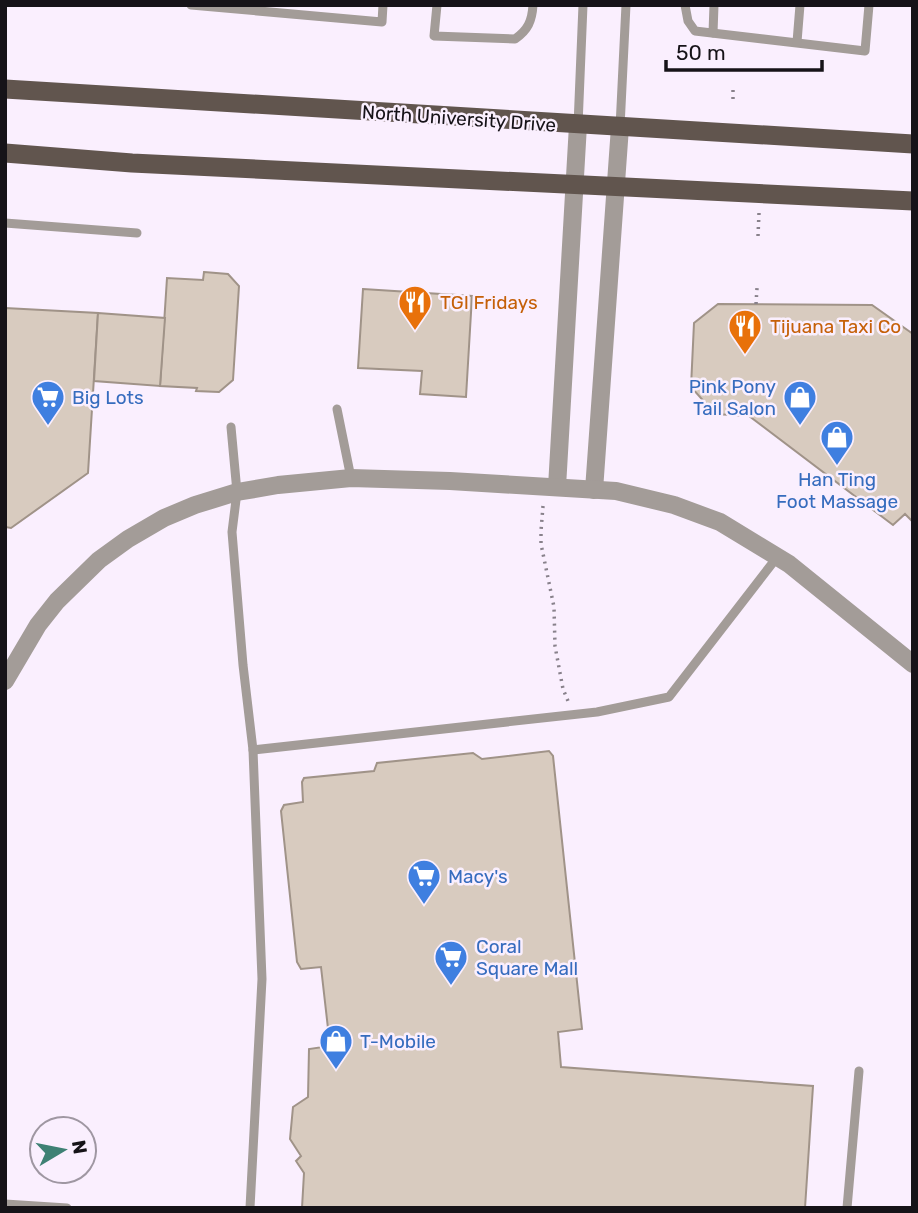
<svg xmlns="http://www.w3.org/2000/svg" width="918" height="1213" font-family="Rubik,sans-serif">
	<style>
		.building { fill: #d8cbbf; stroke: #a09388; stroke-width: 2 }
		.lines { fill: none; stroke-linecap: round; stroke-linejoin: round }
		.path { stroke: #88818b; stroke-width: 3.5; stroke-dasharray: 2 5; stroke-linecap: butt }
		.service { stroke: #a39c98; stroke-width: 9 }
		.minor { stroke: #a39c98; stroke-width: 18 }
		.primary { stroke: #61554e; stroke-width: 19 }
		.labels { text-anchor: middle; stroke-width: 5; stroke-linejoin: round; paint-order: stroke }
		.street-label { font-size: 19px; fill: #161318; stroke: #faeffe }
		.food-label { font-size: 19px; fill: #c56008; stroke: #faeffe; text-anchor: start }
		.shop-label { font-size: 19px; fill: #366cbe; stroke: #faeffe; text-anchor: start }
	</style>
	<rect width="100%" height="100%" fill="#faeffe"/>
	<g class="building">
		<path d="M 204,272 L 228,274 L 239,286 L 233,380 L 219,392 L 196,391 L 197,388 L 160,386 L 167,278 L 203,280 Z"/>
		<path d="M 363,289 L 472,296 L 466,397 L 420,394 L 422,371 L 358,368 Z"/>
		<path d="M 718,304 L 872,305 L 913,334 L 913,522 L 905,514 L 893,525 L 749,416 L 715,414 L 691,387 L 694,323 Z"/>
		<path d="M 5,308 L 98,313 L 88,473 L 11,528 L 5,527 Z"/>
		<path d="M 98,313 L 165,318 L 160,386 L 94,381 Z"/>
		<path d="M 549,751 L 553,756 L 582,1029 L 558,1032 L 561,1067 L 813,1086 L 805,1208 L 302,1208 L 304,1173 L 296,1161 L 301,1156 L 290,1139 L 293,1107 L 308,1097 L 309,1049 L 330,1046 L 321,967 L 301,969 L 297,962 L 281,811 L 284,805 L 303,802 L 302,782 L 304,778 L 374,771 L 377,763 L 473,753 L 482,759 Z"/>
	</g>
	<g class="lines">
		<g class="path">
			<path d="M 733,99 L 733,85"/>
			<path d="M 758,236 L 759,213"/>
			<path d="M 756,304 L 757,288"/>
			<path d="M 543,506 L 541,531 L 541,544 L 554,607 L 555,646 L 563,689 L 568,701"/>
		</g>
		<g class="service">
			<path d="M 191,5 L 382,22 L 383,5"/>
			<path d="M 437,5 L 434,36 L 515,39 C 528,30 532,21 533,5"/>
			<path d="M 685,5 L 688,21 L 695,31 L 865,51 L 869,5"/>
			<path d="M 713,33 L 714,5"/>
			<path d="M 797,42 L 800,5"/>
			<path d="M 578,125 L 583,5"/>
			<path d="M 620,127 L 626,5"/>
			<path d="M 5,223 L 137,233"/>
			<path d="M 337,409 L 351,478"/>
			<path d="M 231,427 L 237,492 L 232,532 L 243,665 L 253,750 L 262,979 L 250,1208"/>
			<path d="M 253,750 L 597,712 L 669,697 L 778,556"/>
			<path d="M 5,1204 L 67,1208"/>
			<path d="M 847,1208 L 859,1071"/>
		</g>
		<g class="minor">
			<path d="M 557,487 L 578,125"/>
			<path d="M 594,490 L 620,127"/>
			<path d="M 5,681 L 38,625 L 57,601 L 99,560 L 128,539 L 164,518 L 195,505 L 237,492 L 278,485 L 351,478 L 450,481 L 616,491 L 674,505 L 720,522 L 789,564 L 913,664"/>
		</g>
		<g class="primary">
			<path d="M 5,89 L 913,144"/>
			<path d="M 5,153 L 132,163 L 913,201"/>
		</g>
	</g>
	<defs>
		<symbol id="restaurant-pin" viewBox="-11 -11 22 30"><path d="M0 17L-7.5 6A9.5 9.5 0 1 1 7.5 6Z" fill="#e8710a" stroke="#faeffe"/><path d="M-5-6h1v4h1v-4h1v4h1v-4h1v5L-1.5 .5V6h-2V.5L-5-1ZM5-6V6H3V1.5H1.5Q1.5-4 5-6Z" fill="#fff"/></symbol>
		<symbol id="supermarket-pin" viewBox="-11 -11 22 30"><path d="M0 17L-7.5 6A9.5 9.5 0 1 1 7.5 6Z" fill="#3f7fe0" stroke="#faeffe"/><path d="M-6-5.5h2.5l.6 2H6L4.5 2H-2.5L-4.4-4H-6ZM-1.5 3.2a1.3 1.3 0 1 0 .1 0ZM3 3.2a1.3 1.3 0 1 0 .1 0Z" fill="#fff"/></symbol>
		<symbol id="shop-pin" viewBox="-11 -11 22 30"><path d="M0 17L-7.5 6A9.5 9.5 0 1 1 7.5 6Z" fill="#3f7fe0" stroke="#faeffe"/><path d="M-5-2.5h2.3a2.7 3.5 0 0 1 5.4 0H5L5.5 6h-11ZM-1.5-2.5h3a1.5 2.3 0 0 0-3 0Z" fill="#fff"/></symbol>
	</defs>
	<g fill-rule="evenodd">
		<use href="#restaurant-pin" x="396" y="283" width="38" height="52"/>
		<use href="#restaurant-pin" x="726" y="307" width="38" height="52"/>
		<use href="#supermarket-pin" x="29" y="378" width="38" height="52"/>
		<use href="#shop-pin" x="781" y="378" width="38" height="52"/>
		<use href="#shop-pin" x="818" y="418" width="38" height="52"/>
		<use href="#supermarket-pin" x="405" y="857" width="38" height="52"/>
		<use href="#supermarket-pin" x="432" y="938" width="38" height="52"/>
		<use href="#shop-pin" x="317" y="1022" width="38" height="52"/>
	</g>
	<g class="labels">
		<g class="street-label">
			<text transform="translate(459 118) rotate(4)" y="7">North University Drive</text>
		</g>
		<g class="food-label">
			<text x="440" y="309">TGI Fridays</text>
			<text x="770" y="333">Tijuana Taxi Co</text>
		</g>
		<g class="shop-label">
			<text x="776" y="393" text-anchor="end">Pink Pony<tspan x="776" dy="22">Tail Salon</tspan></text>
			<text x="72" y="404">Big Lots</text>
			<text x="837" y="486" text-anchor="middle">Han Ting<tspan x="837" dy="22">Foot Massage</tspan></text>
			<text x="448" y="883">Macy's</text>
			<text x="476" y="953">Coral<tspan x="476" dy="22">Square Mall</tspan></text>
			<text x="360" y="1048">T-Mobile</text>
		</g>
	</g>
	<rect width="918" height="1213" fill="none" stroke="#161318" stroke-width="14"/>
	<g transform="translate(63 1150) rotate(80)"><circle r="33" fill="#faeffe" stroke="#9f97a2" stroke-width="2"/>
	<path d="M0-5L12 26L0 18L-12 26Z" fill="#3e8174"/>
	<text y="-10" font-size="19" font-weight="bold" text-anchor="middle" fill="#161318">N</text>
	</g>
	<path d="M666 60v10h156v-10" fill="none" stroke="#161318" stroke-width="3.5"/>
	<text x="676" y="60" font-size="21" fill="#161318" stroke="#faeffe" stroke-width="5" paint-order="stroke">50 m</text>
</svg>
